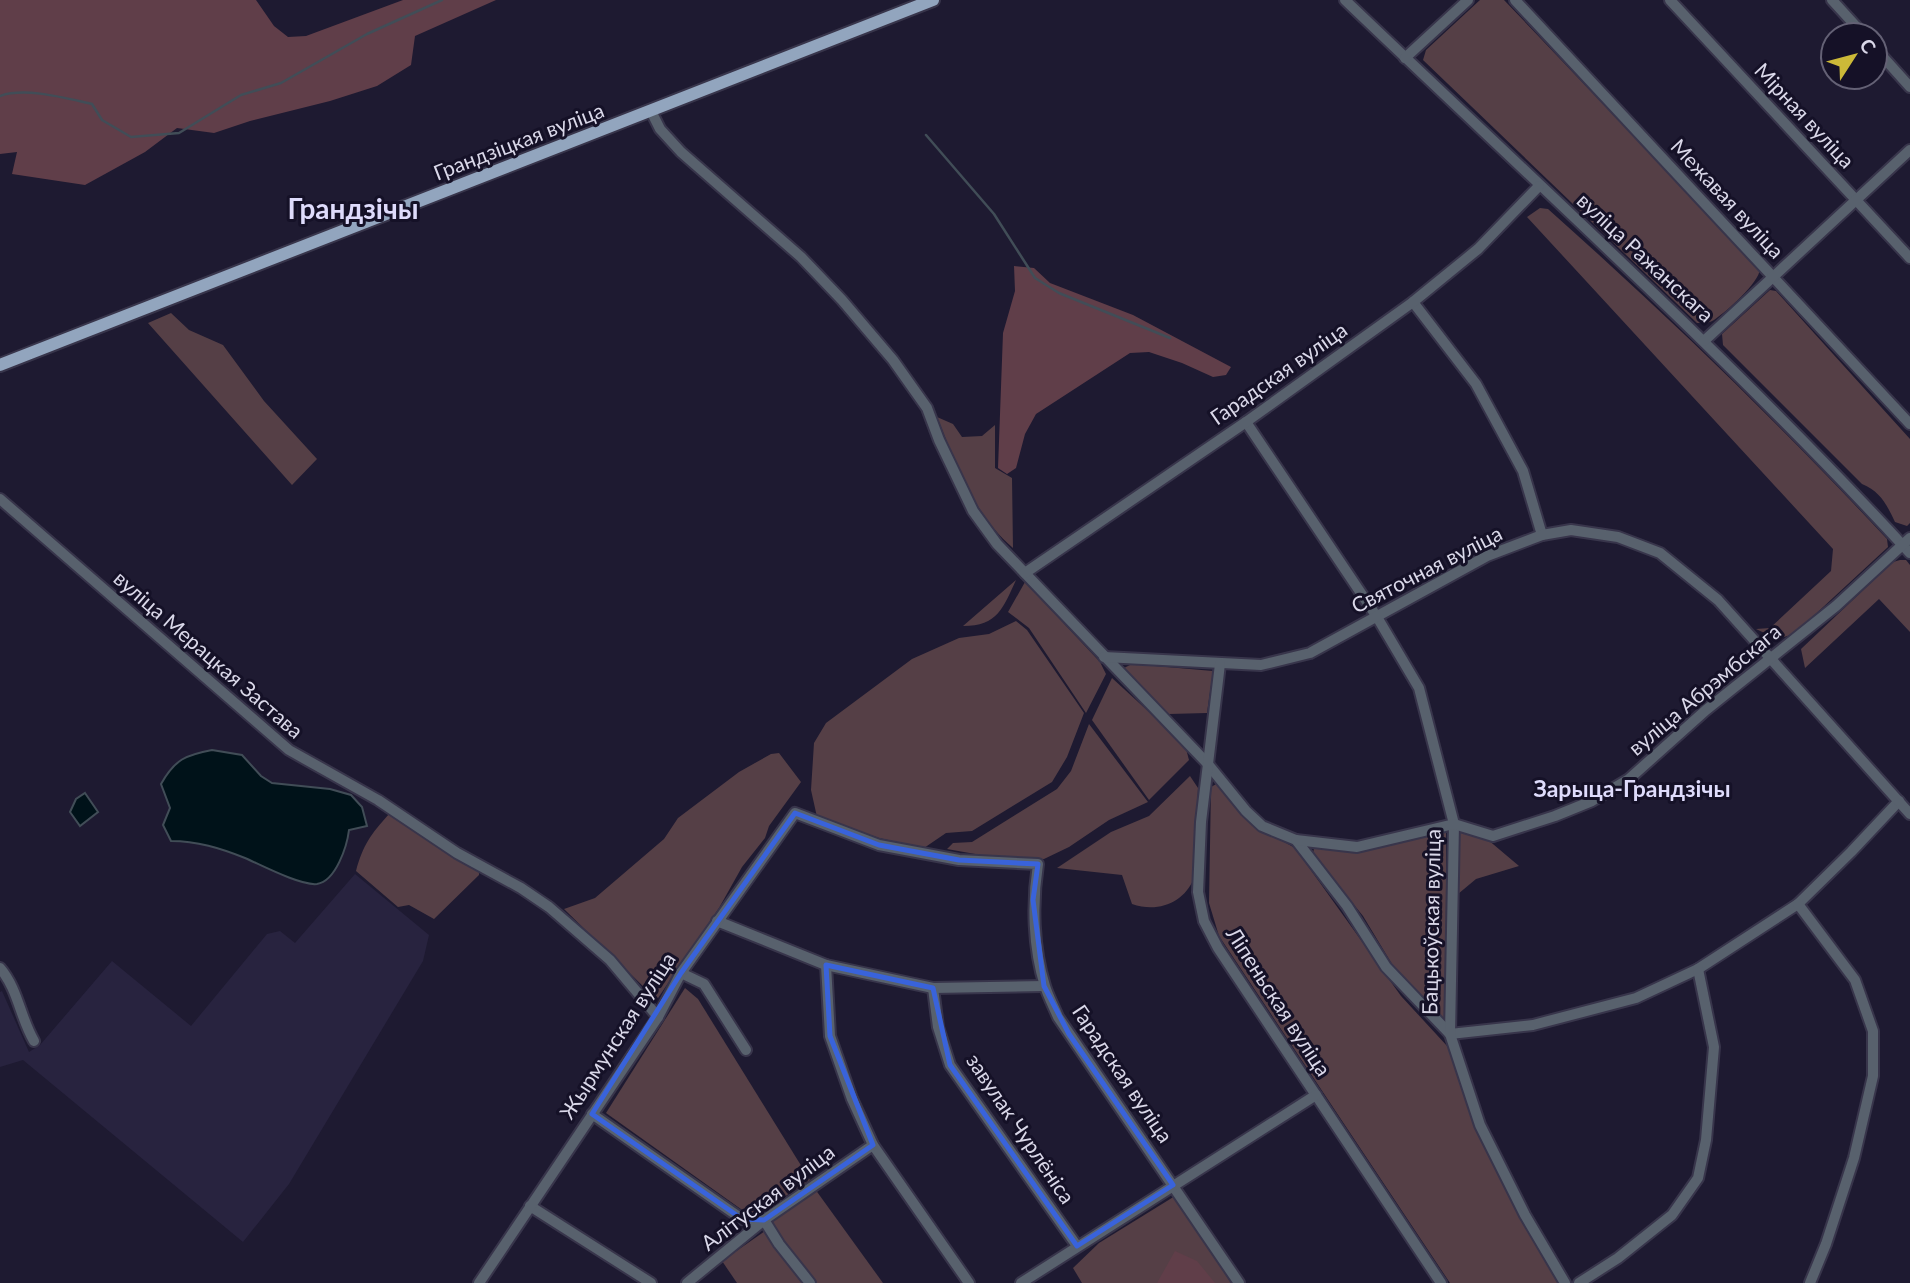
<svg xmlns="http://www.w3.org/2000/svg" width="1910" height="1283" font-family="Lato,sans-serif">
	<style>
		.built { fill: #28233f }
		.green { fill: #553f46 }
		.forest { fill: #603e49 }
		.water { fill: #001219; stroke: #414d57; stroke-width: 2 }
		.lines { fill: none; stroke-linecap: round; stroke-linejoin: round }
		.stream { stroke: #414d57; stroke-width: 2.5 }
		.minor-casing { stroke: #38354b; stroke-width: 14 }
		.major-casing { stroke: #38354b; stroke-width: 16 }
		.minor { stroke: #58616d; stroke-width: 10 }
		.major { stroke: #92a5be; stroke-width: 12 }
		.marked { fill: none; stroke: #3963db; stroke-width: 5; stroke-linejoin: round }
		.labels { text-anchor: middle; stroke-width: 6; stroke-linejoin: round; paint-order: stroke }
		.street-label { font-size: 21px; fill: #dad8e9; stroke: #151127 }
		.neighbourhood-label { font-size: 23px; font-weight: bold; fill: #dedbfb; stroke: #151127 }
		.district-label { font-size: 28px; font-weight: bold; fill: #dedbfb; stroke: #151127 }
	</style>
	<rect width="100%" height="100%" fill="#1e1a31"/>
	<path class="built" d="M 355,874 L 429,935 L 423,961 L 289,1184 L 243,1242 L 23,1060 L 0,1067 L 0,992 L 2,991 L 29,1052 L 40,1045 L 112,961 L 191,1026 L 267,934 L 280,931 L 295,943 Z"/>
	<g class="green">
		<path d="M 1480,0 L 1504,0 L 1760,269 C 1759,283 1726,312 1714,320 C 1708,324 1703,323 1697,323 L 1423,60 L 1426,50 Z"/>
		<path d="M 1540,208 L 1548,209 C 1666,314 1779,423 1887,539 L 1888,547 L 1794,634 L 1777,639 L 1756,629 L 1770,628 L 1831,571 L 1833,549 L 1527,217 Z"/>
		<path d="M 1770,290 L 1776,291 L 1910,439 L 1910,523 L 1907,526 L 1895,522 C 1887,505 1880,491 1862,484 L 1723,345 L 1722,334 Z"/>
		<path d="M 171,313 L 189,330 L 223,345 L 264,401 L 317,459 L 292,485 L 148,323 Z"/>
		<path d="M 937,417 L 953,424 L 962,437 L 982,436 L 995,425 L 995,468 L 1012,478 L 1013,548 C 974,515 956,464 937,417 Z"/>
		<path d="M 1900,560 L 1906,560 L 1910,565 L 1910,632 L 1879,599 L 1805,668 L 1801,649 L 1893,562 Z"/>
		<path d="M 1016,580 C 1003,608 998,626 963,626 Z"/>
		<path d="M 1025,582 L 1100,662 L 1106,674 L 1086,713 L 1029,628 L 1008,612 Z"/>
		<path d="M 1016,621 L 1027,630 L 1084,713 L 1067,757 L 1052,782 L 972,831 L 946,833 L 924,848 L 879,838 L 817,817 L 811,790 L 814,743 L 826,723 L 912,659 L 959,638 L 989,634 Z"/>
		<path d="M 1132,664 L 1213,671 L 1207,713 L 1169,714 L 1124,668 Z"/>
		<path d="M 1112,678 L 1185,745 L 1189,760 L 1149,800 L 1092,720 Z"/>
		<path d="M 1089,724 L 1148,802 L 1109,820 L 1069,847 L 1044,859 L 992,857 L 947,849 L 953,843 L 972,842 L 1057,789 L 1071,771 Z"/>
		<path d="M 779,753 L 801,782 L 769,826 L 765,838 L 742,867 L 719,908 L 658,998 L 650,993 L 564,909 L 595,898 L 664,839 L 678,818 L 739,772 L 771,754 Z"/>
		<path d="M 1190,776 L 1198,788 L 1194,878 C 1184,903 1158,913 1132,904 L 1122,875 L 1057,868 L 1111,832 L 1149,816 Z"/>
		<path d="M 1218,783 L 1261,829 L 1295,848 L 1401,996 L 1448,1047 L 1478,1132 L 1500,1178 L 1560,1283 L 1450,1283 L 1219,936 L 1209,903 L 1211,787 Z"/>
		<path d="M 389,814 L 479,869 L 479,875 L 434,919 L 409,905 L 398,907 L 356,871 C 363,845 371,834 389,814 Z"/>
		<path d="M 1446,828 L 1446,1021 L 1438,1016 L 1395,969 L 1363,916 L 1313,854 L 1314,848 L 1364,851 Z"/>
		<path d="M 1459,829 L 1487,839 L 1519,866 L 1476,879 L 1458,894 Z"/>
		<path d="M 685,988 L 698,999 L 810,1180 L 755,1216 L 745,1212 L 606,1113 Z"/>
		<path d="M 815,1189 L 883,1283 L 816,1283 L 786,1245 L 771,1222 Z"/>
		<path d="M 1175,1196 L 1231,1283 L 1082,1283 L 1073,1268 L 1099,1243 Z"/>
		<path d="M 765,1231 L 805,1283 L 737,1283 L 722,1261 Z"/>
	</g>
	<g class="forest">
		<path d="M 0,0 L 256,0 L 274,26 L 288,37 L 306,36 L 403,0 L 496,0 L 415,36 L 411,65 L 377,86 L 330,101 L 250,121 L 214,133 L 177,128 L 145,152 L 85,185 L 12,174 L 17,152 L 0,154 Z"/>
		<path d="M 1014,266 L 1034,268 L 1050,283 L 1133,315 L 1231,367 L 1226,375 L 1213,377 L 1182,363 L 1149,352 L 1130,353 L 1036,414 L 1025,434 L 1016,468 L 1007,474 L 998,468 L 1003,333 L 1015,291 Z"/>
		<path d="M 1175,1251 L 1197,1261 L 1215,1283 L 1157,1283 Z"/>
	</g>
	<g class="water">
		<path d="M 212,750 L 242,755 L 261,776 L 272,783 L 330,789 L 351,795 L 362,807 L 367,826 L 349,830 C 347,846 336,881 317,884 C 301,886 261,865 245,858 C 220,848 197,841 171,841 L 163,825 L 170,808 L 161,784 C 175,759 186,755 212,750 Z"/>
		<path d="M 85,793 L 98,812 L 80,826 L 70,812 L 76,799 Z"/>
	</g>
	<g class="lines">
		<g class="stream">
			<path d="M 0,96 C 26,87 65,98 92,104 L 102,120 L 131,137 L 179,133 L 241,95 L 281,83 L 367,34 L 442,0"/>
			<path d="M 926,135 L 994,214 L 1035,278 L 1059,293 L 1170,338"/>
		</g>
		<defs>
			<g id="minor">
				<path d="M 1345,0 C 1535,182 1731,359 1910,553"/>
				<path d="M 1515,0 L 1910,424"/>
				<path d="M 1670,0 L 1910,258"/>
				<path d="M 1832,0 L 1864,35"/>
				<path d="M 1875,48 L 1910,87"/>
				<path d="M 1405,58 L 1468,0"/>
				<path d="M 651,111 L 660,129 L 681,152 L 801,257 L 842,300 L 893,360 L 927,408 L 939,440 L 973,511 L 997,544 L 1207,763 L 1246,811 L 1262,826 L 1296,840 L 1347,906 L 1386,967 L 1450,1034 L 1533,1025 L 1636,998 L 1698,969 L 1798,904 L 1851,852 L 1899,801"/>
				<path d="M 1413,302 L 1476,384 L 1523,471 L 1542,535"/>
				<path d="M 1704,341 L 1910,150"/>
				<path d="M 1246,422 L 1377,617 L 1419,688 L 1454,824 L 1450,1034 L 1480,1125 L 1525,1215 L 1565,1283"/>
				<path d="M 0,499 L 289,750 L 378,800 L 457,853 L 521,888 L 549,907 L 610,960 L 658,1017"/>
				<path d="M 1025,573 L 1246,422 L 1413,302 L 1478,249 L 1539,186"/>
				<path d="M 1104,657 L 1261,665 L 1310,653 L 1487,556 L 1542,535 L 1571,530 L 1618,537 L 1660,553 L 1718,600 L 1910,814"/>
				<path d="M 1220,664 L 1201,822 L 1198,892 L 1204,921 L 1218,948 L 1441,1283"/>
				<path d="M 1296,840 L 1357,847 L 1454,824 L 1493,836 L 1555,816 L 1592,801 L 1629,779 L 1706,710 L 1836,606 L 1910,538"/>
				<path d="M 1798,904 L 1855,980 L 1873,1031 L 1873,1076 L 1854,1158 L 1826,1244 L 1810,1283"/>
				<path d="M 717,921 L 826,965 L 933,988 L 1044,986"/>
				<path d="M 826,965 L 830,1036 L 852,1099 L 873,1145 L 969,1283"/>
				<path d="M 0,968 C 18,989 20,1017 34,1041"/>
				<path d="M 681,973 L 704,984 L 746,1050"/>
				<path d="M 933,988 L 938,1027 L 950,1065 L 1077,1246"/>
				<path d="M 592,1114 L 742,1219 L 764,1220 L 779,1244 L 810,1283"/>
				<path d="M 530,1206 L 651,1283"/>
				<path d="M 479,1283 L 658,1017 L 681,973 L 795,813 L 879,845 L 959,860 L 1038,864 C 1032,903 1033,948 1045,986 C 1048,996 1054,1007 1058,1017 L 1239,1283"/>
				<path d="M 687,1283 L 764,1220 L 873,1145"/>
				<path d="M 1021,1283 L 1316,1095"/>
				<path d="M 1579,1283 L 1618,1258 L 1672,1215 L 1698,1178 L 1706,1140 L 1714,1047 L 1698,969"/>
			</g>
			<path id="major" d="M 0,365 L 933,0"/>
		</defs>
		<use href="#minor" class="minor-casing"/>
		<use href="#major" class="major-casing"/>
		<use href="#minor" class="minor"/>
		<use href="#major" class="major"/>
	</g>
	<path class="marked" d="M 795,813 L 879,845 L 959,860 L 1038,864 L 1033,900 L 1044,986 L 1069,1034 L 1173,1185 L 1077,1246 L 950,1065 L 933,988 L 826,965 L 830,1036 L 873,1145 L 764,1220 L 742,1219 L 592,1114 L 681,973 Z"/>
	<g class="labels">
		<g class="street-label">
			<text transform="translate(1804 116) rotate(47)" y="7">Мірная вуліца</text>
			<text transform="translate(519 142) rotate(-21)" y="7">Грандзіцкая вуліца</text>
			<text transform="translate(1727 199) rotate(47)" y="7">Межавая вуліца</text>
			<text transform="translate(1645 258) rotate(43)" y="7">вуліца Ражанскага</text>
			<text transform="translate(1279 374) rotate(-35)" y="7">Гарадская вуліца</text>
			<text transform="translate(1427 570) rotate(-27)" y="7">Святочная вуліца</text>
			<text transform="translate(208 655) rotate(41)" y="7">вуліца Мерацкая Застава</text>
			<text transform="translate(1705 690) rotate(-40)" y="7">вуліца Абрэмбскага</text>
			<text transform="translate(1432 922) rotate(-89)" y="7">Бацькоўская вуліца</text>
			<text transform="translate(1278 1002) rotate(57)" y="7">Ліпеньская вуліца</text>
			<text transform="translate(618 1036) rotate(-57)" y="7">Жырмунская вуліца</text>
			<text transform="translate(1122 1074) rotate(56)" y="7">Гарадская вуліца</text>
			<text transform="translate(1020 1129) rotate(56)" y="7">завулак Чурлёніса</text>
			<text transform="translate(768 1198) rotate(-37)" y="7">Алітуская вуліца</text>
		</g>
		<g class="neighbourhood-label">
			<text x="1632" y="797">Зарыца-Грандзічы</text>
		</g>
		<g class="district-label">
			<text x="353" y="219">Грандзічы</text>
		</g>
	</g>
	<g transform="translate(1854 56) rotate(54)"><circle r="33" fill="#151127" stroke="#646175" stroke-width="2"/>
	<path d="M0-5L12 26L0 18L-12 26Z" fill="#ccb938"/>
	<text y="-10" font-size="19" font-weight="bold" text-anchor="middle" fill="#dad8e9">С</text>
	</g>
</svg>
